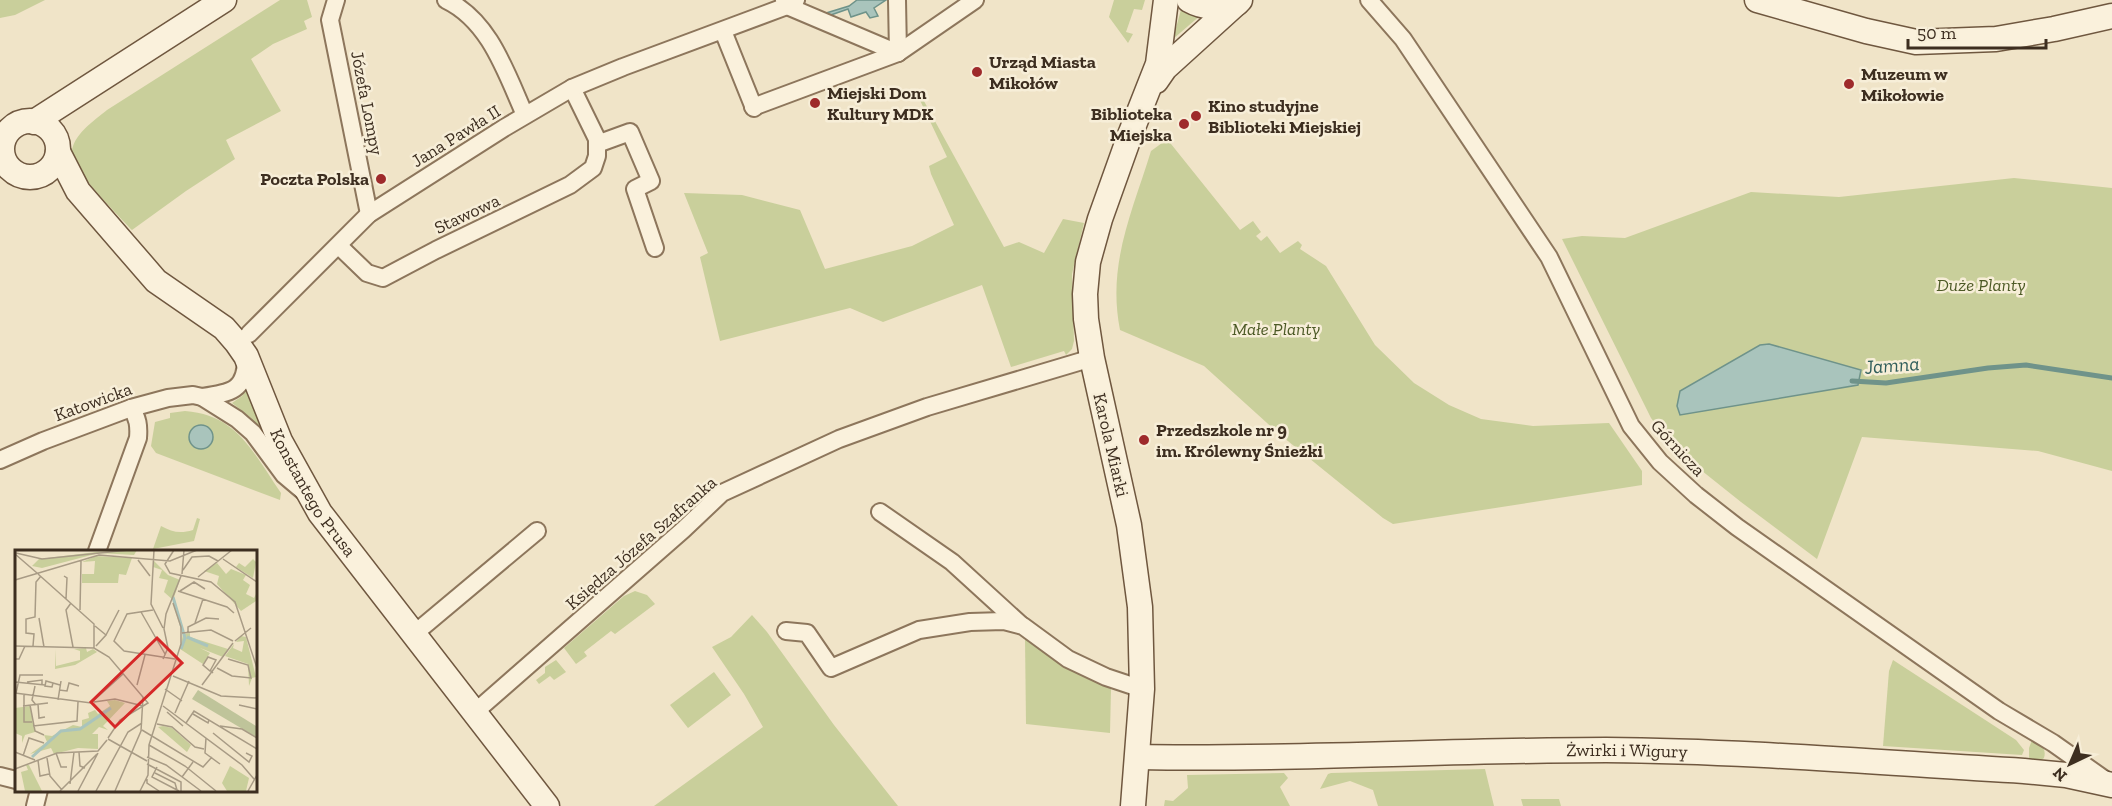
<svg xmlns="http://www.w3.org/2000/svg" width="2112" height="806" font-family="'Zilla Slab',serif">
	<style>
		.green { fill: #c9cf9b }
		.water { fill: #a9c4bc; stroke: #6f938a; stroke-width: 1.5 }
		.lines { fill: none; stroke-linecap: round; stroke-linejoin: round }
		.stream { stroke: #6f938a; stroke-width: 5 }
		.street-casing { stroke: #8d765c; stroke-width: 20 }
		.secondary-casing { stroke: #6f573f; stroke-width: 27 }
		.street { stroke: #faf1dc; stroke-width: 16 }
		.secondary { stroke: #faf1dc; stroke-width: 24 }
		.poi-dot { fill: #9e2a2b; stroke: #f7eed8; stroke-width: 2 }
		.labels { text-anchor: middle; stroke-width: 5; stroke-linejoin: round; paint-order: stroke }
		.poi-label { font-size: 18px; font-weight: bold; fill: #3d2e20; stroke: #f7eed8; text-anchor: start }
		.street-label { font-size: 18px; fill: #3d2e20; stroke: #f7eed8 }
		.park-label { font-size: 18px; font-style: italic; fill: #4d5a26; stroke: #f7eed8 }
		.water-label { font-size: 20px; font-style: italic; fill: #2f5d5a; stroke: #f7eed8 }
		.inset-river { fill: none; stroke: #a9c4bc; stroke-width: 3 }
		.inset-road { fill: none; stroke: #a89b85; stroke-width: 1.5 }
		.view { fill: #d62828; fill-opacity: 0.15; stroke: #d62828; stroke-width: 3 }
		.inset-edge { fill: none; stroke: #3d2e20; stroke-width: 3 }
	</style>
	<rect width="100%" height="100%" fill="#f0e4c8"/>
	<g class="green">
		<path d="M 0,0 L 45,0 L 15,15 L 0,18 Z"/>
		<path d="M 280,0 L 307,0 L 312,17 L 304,21 L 307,29 L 273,44 L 251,59 L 281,111 L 226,140 L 235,159 L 186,191 L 132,230 C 120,217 74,171 72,157 C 69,137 94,121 107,110 Z"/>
		<path d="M 1114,0 L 1145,0 L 1142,10 L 1134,9 L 1126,32 L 1133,34 L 1128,43 L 1109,17 Z"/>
		<path d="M 1182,6 L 1202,14 L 1173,39 Z"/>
		<path d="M 919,92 L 1004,247 L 1019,242 L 1044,253 L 1063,219 L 1084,223 L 1072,274 L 1074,341 L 1072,349 L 1066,355 L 1064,351 L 1011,367 L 982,285 L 883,322 L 850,308 L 720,341 L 700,257 L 708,253 L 684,193 L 742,195 L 800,210 L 825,269 L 912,246 L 954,225 L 931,174 L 929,166 L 947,157 L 917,94 Z"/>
		<path d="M 1159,129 L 1240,230 L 1253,221 L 1261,232 L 1256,236 L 1261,241 L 1267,236 L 1280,253 L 1298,241 L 1302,245 L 1300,249 L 1326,266 L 1375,345 L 1414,383 L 1449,405 L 1481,419 L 1533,426 L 1609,423 L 1642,471 L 1642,485 L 1393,524 L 1383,518 L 1278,433 L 1204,366 L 1120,330 C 1107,264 1132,213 1151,151 L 1162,143 L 1157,137 Z"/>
		<path d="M 2014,178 L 2112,188 L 2112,471 L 2038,451 L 1862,437 L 1817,559 L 1741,502 L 1672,447 L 1651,418 L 1562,239 L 1582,236 L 1625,238 L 1751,192 L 1839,197 Z"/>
		<path d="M 247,389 L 265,435 L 251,418 L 232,403 L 242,396 Z"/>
		<path d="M 185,411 C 238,415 253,453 281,493 L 280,500 L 156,453 L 151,446 L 155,422 L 170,418 L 170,413 Z"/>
		<path d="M 197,518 L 200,519 L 194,541 L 153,549 L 161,526 C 172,532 180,534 193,530 Z"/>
		<path d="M 635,591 L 647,595 L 655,604 L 615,634 L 611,631 L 584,652 L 587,656 L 576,664 L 564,648 L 624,596 Z"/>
		<path d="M 752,615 L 767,632 L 834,725 L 898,806 L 654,806 L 763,727 L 744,694 L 712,647 L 731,637 Z"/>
		<path d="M 1025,639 L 1035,642 L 1111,689 L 1110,733 L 1026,724 Z"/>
		<path d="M 556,660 L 566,672 L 554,680 L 550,676 L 539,684 L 536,680 L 545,673 L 545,667 Z"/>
		<path d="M 1893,660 L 2016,740 L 2024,750 L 2022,755 L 1883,746 L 1889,671 Z"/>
		<path d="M 714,672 L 731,695 L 688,728 L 670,705 Z"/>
		<path d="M 2032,740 C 2040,744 2047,748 2044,758 L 2039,762 L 2029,761 L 2029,748 Z"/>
		<path d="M 1485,769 L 1494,806 L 1378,806 L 1373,790 L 1350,781 L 1320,789 L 1328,774 L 1331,773 Z"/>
		<path d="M 1284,773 L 1288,778 L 1280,787 L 1290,806 L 1164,806 L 1165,800 L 1173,801 L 1188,788 L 1187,775 Z"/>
		<path d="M 1521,799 L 1559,799 L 1561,806 L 1523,806 Z"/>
	</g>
	<g class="water">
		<path d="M 857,0 L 886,0 L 874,8 L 878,16 L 870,18 L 866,12 L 851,17 L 848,9 L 825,17 L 823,14 L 849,6 Z"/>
		<path d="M 1769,344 L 1861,370 L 1858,385 L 1680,415 L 1677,406 L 1680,391 L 1760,345 Z"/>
		<circle cx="201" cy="437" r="12"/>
	</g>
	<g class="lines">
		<path class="stream" d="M 1852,381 L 1886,383 L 1988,368 L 2026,365 L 2112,378"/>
		<defs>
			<g id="street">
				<path d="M 336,0 L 330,20 L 369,214"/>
				<path d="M 446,0 C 490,21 506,73 525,115"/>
				<path d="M 784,0 L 787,6 L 898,53"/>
				<path d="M 897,0 L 898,53"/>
				<path d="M 1369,0 L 1403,39 L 1549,257 L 1631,426 L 1660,462 L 1696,495 L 1737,527 L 1999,711 L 2053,743 L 2104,779"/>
				<path d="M 723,31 L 754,108"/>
				<path d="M 753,107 L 898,53 L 975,0"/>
				<path d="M 597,144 L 630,132 L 651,181 L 635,189 L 655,248"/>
				<path d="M 339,246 L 367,273 L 383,278 L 436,250 L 570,185 L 593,168 L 597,156 L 597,139 L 572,88"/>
				<path d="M 249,334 L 369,214 L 504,128 L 572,88 L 623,67 L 787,6 L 796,0"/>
				<path d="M 202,397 C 230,393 246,391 246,359"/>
				<path d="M 0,460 L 43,441 L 131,408 L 168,398 L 193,395 L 202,397 L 237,419 L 253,433 L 284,475 L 303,491"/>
				<path d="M 880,512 L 952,562 L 1020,624"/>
				<path d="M 97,551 L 138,438 C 139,426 138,418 131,408"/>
				<path d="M 786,631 L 807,633 L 831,668 L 919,630 L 970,622 L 1004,621 L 1023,626 L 1068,659 L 1106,677 L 1142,689"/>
				<path d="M 414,634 L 537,531"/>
				<path d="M 475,712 L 683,530 L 722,493 L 839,439 L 927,407 L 1092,358"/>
				<path d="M 0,776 L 16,780"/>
				<path d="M 35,806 L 39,790"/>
			</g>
			<g id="secondary">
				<path d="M 1189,0 C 1205,9 1220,8 1237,3"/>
				<path d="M 1757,0 L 1866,31 L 1916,42 L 1996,39 L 2054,29 L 2112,16"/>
				<path d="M 1156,81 L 1165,68 L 1240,0"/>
				<circle cx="30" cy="149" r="28"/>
				<path d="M 34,122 L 224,0"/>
				<path id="s1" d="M 58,152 L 78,191 L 156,281 L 224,328 L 237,343 L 246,356 L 280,441 L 320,513 L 547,806"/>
				<path id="s2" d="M 1138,757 C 1294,760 1450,750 1606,750 C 1745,751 1885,763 2024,771 L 2066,775 L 2112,785"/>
				<path d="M 1133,806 L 1142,689 L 1140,607 L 1129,525 L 1092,358 L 1086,319 L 1085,294 L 1088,262 L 1100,219 L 1130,135 L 1158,64 L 1166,0"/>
			</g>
		</defs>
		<use href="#street" class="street-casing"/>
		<use href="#secondary" class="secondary-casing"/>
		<use href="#street" class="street"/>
		<use href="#secondary" class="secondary"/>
	</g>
	<g class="poi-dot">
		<circle cx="977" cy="72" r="6"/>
		<circle cx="1849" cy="84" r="6"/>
		<circle cx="815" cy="103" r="6"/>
		<circle cx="1196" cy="116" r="6"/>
		<circle cx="1184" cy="124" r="6"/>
		<circle cx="381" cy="179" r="6"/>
		<circle cx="1144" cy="440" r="6"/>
	</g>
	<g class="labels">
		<g class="poi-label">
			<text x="989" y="68">Urząd Miasta<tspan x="989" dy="21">Mikołów</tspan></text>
			<text x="1861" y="80">Muzeum w<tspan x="1861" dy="21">Mikołowie</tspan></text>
			<text x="827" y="99">Miejski Dom<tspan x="827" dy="21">Kultury MDK</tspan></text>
			<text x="1208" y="112">Kino studyjne<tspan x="1208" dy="21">Biblioteki Miejskiej</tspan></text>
			<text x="1172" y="120" text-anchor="end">Biblioteka<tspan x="1172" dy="21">Miejska</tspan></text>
			<text x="369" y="185" text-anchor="end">Poczta Polska</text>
			<text x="1156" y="436">Przedszkole nr 9<tspan x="1156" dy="21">im. Królewny Śnieżki</tspan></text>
		</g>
		<g class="street-label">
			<text transform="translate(367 103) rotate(79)" y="6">Józefa Lompy</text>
			<text transform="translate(456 136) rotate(-32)" y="6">Jana Pawła II</text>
			<text transform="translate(467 214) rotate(-25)" y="6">Stawowa</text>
			<text transform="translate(93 402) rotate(-20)" y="6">Katowicka</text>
			<text transform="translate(1111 445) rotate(77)" y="6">Karola Miarki</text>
			<text transform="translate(1678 448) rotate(47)" y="6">Górnicza</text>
			<text dy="6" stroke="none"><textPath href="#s1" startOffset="434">Konstantego Prusa</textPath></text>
			<text transform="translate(641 543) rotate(-41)" y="6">Księdza Józefa Szafranka</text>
			<text dy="6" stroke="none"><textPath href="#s2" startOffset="489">Żwirki i Wigury</textPath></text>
		</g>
		<g class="park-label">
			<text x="1981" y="291">Duże Planty</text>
			<text x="1276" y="335">Małe Planty</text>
		</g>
		<g class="water-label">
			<text transform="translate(1892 365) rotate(-4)" y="7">Jamna</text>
		</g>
	</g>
	<g transform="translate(15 550)">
		<rect width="242" height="242" fill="#f0e4c8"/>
		<path d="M 122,0 L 119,5 L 84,3 L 27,18 L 17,16 L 24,9 L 81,2 ZM 81,6 L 117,8 L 111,25 L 104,24 L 103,33 L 67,33 L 67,24 L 79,24 L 80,11 L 67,12 ZM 238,9 L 241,12 L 238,28 L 221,17 L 224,13 L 230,17 ZM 139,11 L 153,25 L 165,30 L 158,50 L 149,42 L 153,30 L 144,28 L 147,20 L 138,17 ZM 202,13 L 211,24 L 216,19 L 231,25 L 228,30 L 235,35 L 231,44 L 239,48 L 241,44 L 241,51 L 226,61 L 202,34 L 204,26 L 189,21 ZM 175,83 L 175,87 L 213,99 L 208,107 L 185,98 L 195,103 L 188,114 L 165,99 L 168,84 ZM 226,86 L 231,87 L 241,127 L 237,128 L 234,136 L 233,114 L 210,106 L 219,94 L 218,98 L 227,102 L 229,91 L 221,92 ZM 71,98 L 72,102 L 78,99 L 82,102 L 60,115 L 40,119 L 41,99 L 41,116 L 65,110 L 65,101 L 59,99 ZM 100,150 L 110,153 L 88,176 L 93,180 L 84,177 L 77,184 L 83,184 L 83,199 L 63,198 L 39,204 L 36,198 L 15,204 L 32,192 L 29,185 L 37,186 L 58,175 L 67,177 L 67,170 L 74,168 L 73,163 L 80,160 L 83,164 L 95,156 L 92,151 ZM 15,156 L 20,182 L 10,185 L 7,193 L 7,186 L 0,183 L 0,158 ZM 148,176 L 157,178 L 176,195 L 172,202 L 143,177 ZM 11,215 L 14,215 L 27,241 L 10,241 L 6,222 L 13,220 ZM 215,216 L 234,228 L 231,241 L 212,241 L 207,233 Z" fill="#c9cf9b"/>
		<path d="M 183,140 L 241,176 L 241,187 L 177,149 Z" fill="#bfc49a"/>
		<path class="inset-river" d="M 158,47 L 170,88 L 166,99M 172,87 L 193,96M 17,207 L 46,181 L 65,179 L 96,158"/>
		<path class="inset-road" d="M 139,0 L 136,54 L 148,78M 159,0 L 150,14 L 155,23 L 196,32 L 220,52 L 242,118M 1,3 L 27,9 L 114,0M 0,4 L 22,23M 208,9 L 242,32M 123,10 L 135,26M 168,20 L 177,7 L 194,6 L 203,11M 23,24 L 79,74 L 79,98M 167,24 L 169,0M 49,26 L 52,28 L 51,49M 183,27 L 217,0M 0,30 L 84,5 L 155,11 L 182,0M 163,41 L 212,57 L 219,63M 165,41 L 179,32 L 190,39M 56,53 L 51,60 L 58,97M 65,60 L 66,11M 126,62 L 150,104M 24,68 L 29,97M 180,73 L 188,49M 80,76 L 91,85 L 81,96M 173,82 L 173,77 L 191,68 L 204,69M 167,83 L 196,80 L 218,91M 91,85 L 104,60M 220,91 L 236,78M 0,96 L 79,98 L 94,107 L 133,153 L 105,170 L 93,188M 18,96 L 19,84 L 11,83 L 11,69 L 20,67 L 21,32 L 26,26M 109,101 L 99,91 L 112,64 L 138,60M 109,101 L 160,109M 0,109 L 4,109 L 10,96M 148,109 L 153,98 L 149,79 L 151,64 L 166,26M 202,118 L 217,126 L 236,128 L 233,115 L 213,109M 195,121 L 201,110 L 193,107 L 188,115 L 195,121 L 196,121 L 198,123M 158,126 L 206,146 L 242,148M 0,132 L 30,135M 12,132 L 27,130 L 27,134M 38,133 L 37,137 L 30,136 L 31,131 L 45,135M 122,135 L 130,105M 187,135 L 218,93M 20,136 L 17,150 L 21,155M 150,139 L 167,151M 44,140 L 52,141 L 54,133 L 64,136M 0,143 L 76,153 L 108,124M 1,143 L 5,125 L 28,125M 9,144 L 9,172 L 17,172M 43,150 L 46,131M 79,152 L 100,149 L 128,156M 23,154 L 24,168 L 30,167M 15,155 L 20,181 L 29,185M 224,155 L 242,159M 8,156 L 33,153M 148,156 L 227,215 L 239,229M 152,162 L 168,176M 160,163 L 174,131M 178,164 L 193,173 L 194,170M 171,173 L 179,161 L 242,199M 142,174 L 157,177 L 180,197 L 189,199M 18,176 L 62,171 L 63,152M 205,176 L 227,179 L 242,188M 127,180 L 188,217 L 197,207M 198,183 L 234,212 L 237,206 L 231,203M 191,188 L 190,203 L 205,214M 93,189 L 132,211M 134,195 L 170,216 L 201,241M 0,202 L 20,210M 64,202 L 65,216 L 70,218M 41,203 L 46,217 L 52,217M 8,206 L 14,188 L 29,193M 132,207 L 151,215 L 186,241M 32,208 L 35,226 L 47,240M 23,210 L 25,226 L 34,224M 132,214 L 166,232 L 166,241M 142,217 L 137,227 L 164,241M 0,219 L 42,203 L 83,201 L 92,190M 140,223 L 160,233 L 162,240M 167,227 L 178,212M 132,229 L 132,233 L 144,241M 55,234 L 59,202M 45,241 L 82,204M 63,241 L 83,203M 81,241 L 113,182 L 127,173M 100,241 L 126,181 L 128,147M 125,241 L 133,225 L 134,195 L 166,94 L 166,77 L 158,53M 233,241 L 242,225"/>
		<path class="view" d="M 142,88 L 167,113 L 100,177 L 76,152 Z"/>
		<rect width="242" height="242" class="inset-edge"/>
	</g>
	<g transform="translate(2070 764) rotate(224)" stroke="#f7eed8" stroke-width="4.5" paint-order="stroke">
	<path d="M0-4.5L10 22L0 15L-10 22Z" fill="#3d2e20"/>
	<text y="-9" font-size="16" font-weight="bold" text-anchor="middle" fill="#3d2e20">N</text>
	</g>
	<path d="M1908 39v9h138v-9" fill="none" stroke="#3d2e20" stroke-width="3"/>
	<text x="1917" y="39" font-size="18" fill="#3d2e20" stroke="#f7eed8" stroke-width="4.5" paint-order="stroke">50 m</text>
</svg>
